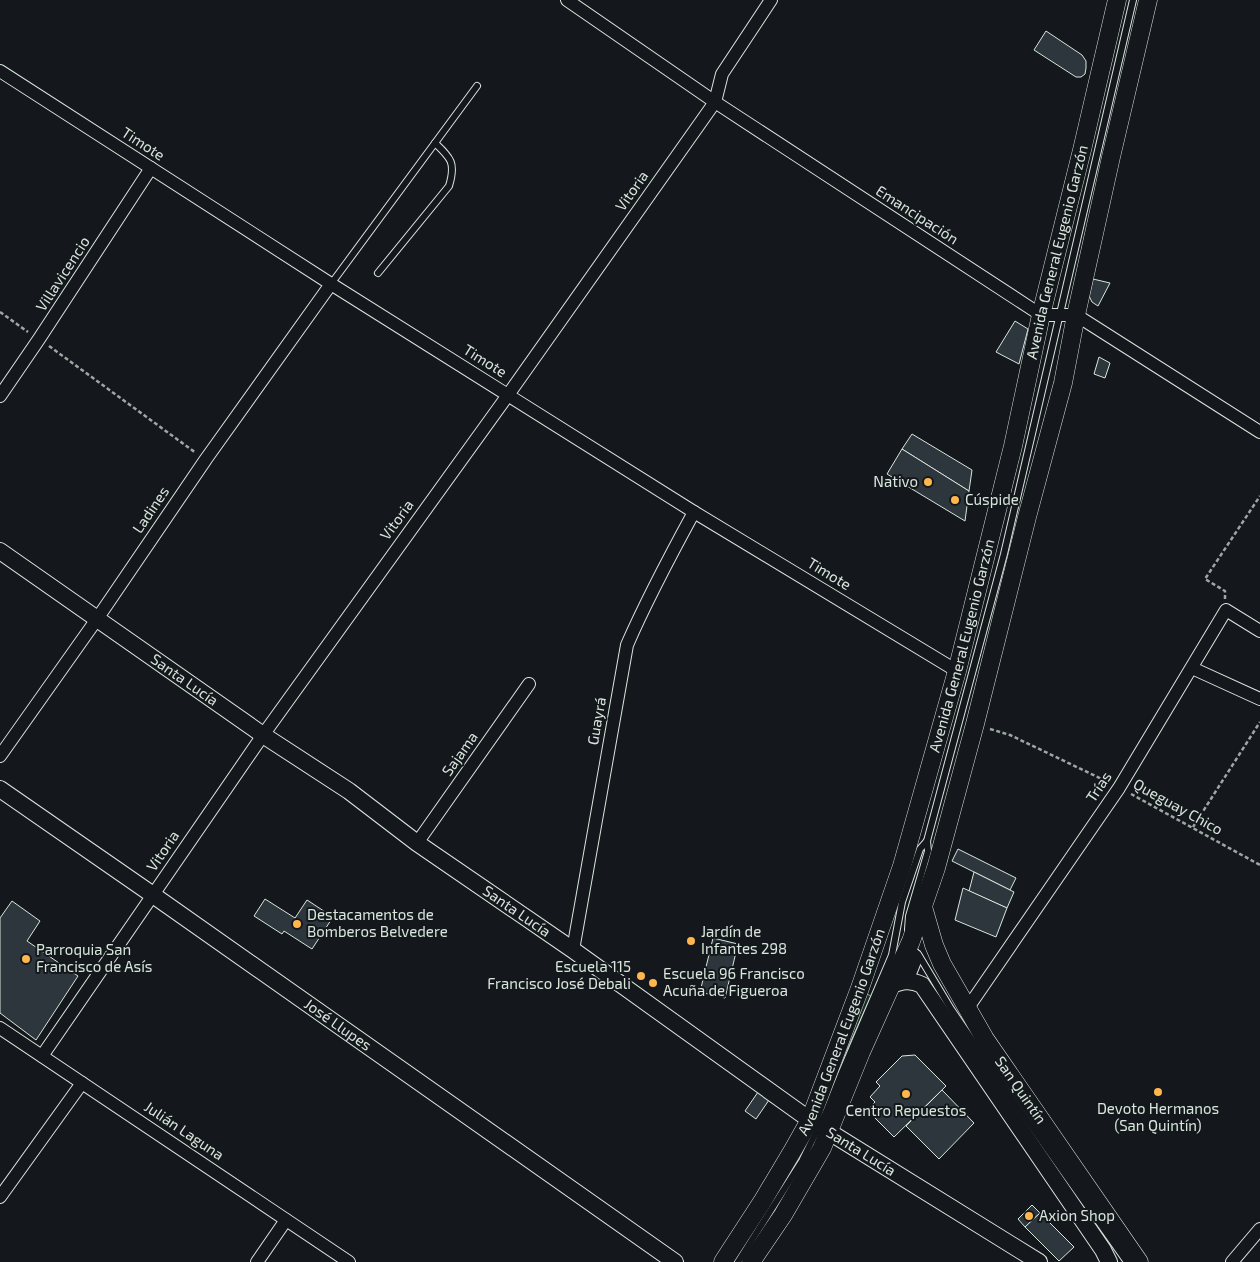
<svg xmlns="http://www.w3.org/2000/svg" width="1260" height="1262" font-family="'Exo 2',sans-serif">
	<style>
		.green { fill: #1a2d24; stroke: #939e99 }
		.building { fill: #2c363c; stroke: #d8e6dc }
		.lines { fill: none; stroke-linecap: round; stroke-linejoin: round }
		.service-casing { stroke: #d8e6dc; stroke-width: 8 }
		.pedestrian-casing { stroke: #d8e6dc; stroke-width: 12 }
		.minor-casing { stroke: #d8e6dc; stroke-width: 14 }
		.tertiary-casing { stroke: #d8e6dc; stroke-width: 18 }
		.secondary-casing { stroke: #d8e6dc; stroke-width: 19 }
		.path { stroke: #9da8a2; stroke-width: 2.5; stroke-dasharray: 4 2.5; stroke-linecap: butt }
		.service { stroke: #14181c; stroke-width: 6 }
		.pedestrian { stroke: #14181c; stroke-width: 10 }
		.minor { stroke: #14181c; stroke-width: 12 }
		.tertiary { stroke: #14181c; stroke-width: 16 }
		.secondary { stroke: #14181c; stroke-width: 18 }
		.poi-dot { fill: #ffb74d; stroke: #14181c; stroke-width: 2 }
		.labels { text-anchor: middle; stroke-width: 4; stroke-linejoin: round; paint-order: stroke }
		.street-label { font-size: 15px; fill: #d8e6dc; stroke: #14181c }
		.poi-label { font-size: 15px; fill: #d8e6dc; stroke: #14181c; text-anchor: start }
	</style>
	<rect width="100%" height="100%" fill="#14181c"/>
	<path class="green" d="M 865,993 L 871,996 L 841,1063 Z"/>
	<g class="building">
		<path d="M 1046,31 L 1082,55 L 1086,61 L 1086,68 L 1085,74 L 1081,77 L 1076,77 L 1034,50 Z"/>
		<path d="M 1093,279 L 1110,283 L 1098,306 L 1092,302 L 1089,296 Z"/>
		<path d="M 1015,321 L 1028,329 L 1019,364 L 996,352 Z"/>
		<path d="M 1099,357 L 1110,363 L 1105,378 L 1094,374 Z"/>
		<path d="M 912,434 L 972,470 L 969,491 L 902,449 Z"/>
		<path d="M 902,449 L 969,491 L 965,521 L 887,474 Z"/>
		<path d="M 958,849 L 1016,878 L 1010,890 L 952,861 Z"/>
		<path d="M 974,872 L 1014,892 L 1007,908 L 969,891 Z"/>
		<path d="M 963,888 L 1007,908 L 996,937 L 955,920 Z"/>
		<path d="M 265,899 L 295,918 L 307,900 L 333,917 L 312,949 L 284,931 L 282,934 L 254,916 Z"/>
		<path d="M 12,901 L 40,921 L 27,941 L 78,976 L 36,1040 L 0,1013 L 0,918 Z"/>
		<path d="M 713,938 L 738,944 L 725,998 L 700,992 Z"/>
		<path d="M 915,1055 L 946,1086 L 894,1137 L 867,1110 L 875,1102 L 870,1097 L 880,1086 L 876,1082 L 902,1056 Z"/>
		<path d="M 942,1090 L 974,1123 L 939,1159 L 906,1126 Z"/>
		<path d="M 758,1092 L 769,1100 L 756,1119 L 745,1111 Z"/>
		<path d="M 1032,1205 L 1040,1213 L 1025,1227 L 1018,1219 Z"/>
		<path d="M 1040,1213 L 1074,1247 L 1059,1261 L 1025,1227 Z"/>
	</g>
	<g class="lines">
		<defs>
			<g id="service">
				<path d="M 378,273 L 449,186 C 456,163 451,158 435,143"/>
				<path d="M 331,284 L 477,86"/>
				<path d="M 908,929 L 909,916 L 928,851 L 927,841 L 1004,554 L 1133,0"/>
				<path d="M 918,954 L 951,1009 L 1022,1113 L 1127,1262"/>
				<path d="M 738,1262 L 802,1161 L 826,1112 L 840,1077 L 892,955 L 902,902 L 920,849 L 927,841"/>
			</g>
			<path id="pedestrian" d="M 910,953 L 914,953 L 917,959 L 911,974 L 905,972 L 904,969 Z"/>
			<g id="minor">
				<path d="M 567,0 L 715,102 L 1041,315 L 1076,315 L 1260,432"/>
				<path d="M 0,71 L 331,284 L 694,512 L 957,671"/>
				<path d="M 0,396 L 39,339 L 151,168"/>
				<path d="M 1192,668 L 1260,699"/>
				<path d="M 0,756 L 97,619 L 206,459 L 331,284"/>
				<path d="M 417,843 L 529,684"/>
				<path d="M 573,950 L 627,645 C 647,599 670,556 694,512"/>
				<path d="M 967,1009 L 1119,788 L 1226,610 L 1260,631"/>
				<path d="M 0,1028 L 349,1262"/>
				<path d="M 42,1056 L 263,735 L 508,395 L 715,102 L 722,74 L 771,0"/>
				<path d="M 0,1197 L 82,1083"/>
				<path d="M 257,1262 L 286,1220"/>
				<path d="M 1232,1262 L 1260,1229"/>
			</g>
			<g id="tertiary">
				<path id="s1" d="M 0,551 L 263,735 L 349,791 L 417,843 L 573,950 L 810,1120 L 1039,1262"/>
				<path id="s2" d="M 0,789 L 153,895 L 675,1262"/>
				<path d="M 891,985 C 902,981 910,979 922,985 L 1103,1250 L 1109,1262"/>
			</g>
			<g id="secondary">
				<path id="s3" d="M 923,907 L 934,945 L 942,964 L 985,1039 L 1139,1262"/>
				<path id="s4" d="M 723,1262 L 762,1202 L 793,1150 L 810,1120 L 860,988 L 902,866 L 957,671 L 1013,446 L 1041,315 L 1082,150 L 1117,0"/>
				<path d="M 751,1262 L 783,1215 L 822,1148 L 861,1052 L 911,941 L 936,868 L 975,724 L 1027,517 L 1063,383 L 1076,315 L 1111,157 L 1148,0"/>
			</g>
		</defs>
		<use href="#service" class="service-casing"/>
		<use href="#pedestrian" class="pedestrian-casing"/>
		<use href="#minor" class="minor-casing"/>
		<use href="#tertiary" class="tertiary-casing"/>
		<use href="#secondary" class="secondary-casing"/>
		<g class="path">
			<path d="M 0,312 L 28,332"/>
			<path d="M 49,346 L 196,453"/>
			<path d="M 1225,599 L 1225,591 L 1205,579 L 1260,496"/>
			<path d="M 990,729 L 1010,735 L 1108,782"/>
			<path d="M 1131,794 L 1260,865"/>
			<path d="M 1193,827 L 1260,722"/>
		</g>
		<use href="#service" class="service"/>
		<use href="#pedestrian" class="pedestrian"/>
		<use href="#minor" class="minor"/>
		<use href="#tertiary" class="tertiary"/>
		<use href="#secondary" class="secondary"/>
	</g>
	<g class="poi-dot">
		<circle cx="928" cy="482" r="5"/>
		<circle cx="955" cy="500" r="5"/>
		<circle cx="297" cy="924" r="5"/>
		<circle cx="691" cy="941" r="5"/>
		<circle cx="26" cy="959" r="5"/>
		<circle cx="641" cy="976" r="5"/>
		<circle cx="653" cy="983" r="5"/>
		<circle cx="1158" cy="1092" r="5"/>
		<circle cx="906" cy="1094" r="5"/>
		<circle cx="1029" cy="1216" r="5"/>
	</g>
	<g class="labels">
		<g class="street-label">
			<text transform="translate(143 144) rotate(33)" y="5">Timote</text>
			<text transform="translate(632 191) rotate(-55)" y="5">Vitoria</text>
			<text transform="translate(917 215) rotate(33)" y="5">Emancipación</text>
			<text dy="5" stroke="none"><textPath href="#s4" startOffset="1070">Avenida General Eugenio Garzón</textPath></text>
			<text transform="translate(63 274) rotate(-57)" y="5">Villavicencio</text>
			<text transform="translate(485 361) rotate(32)" y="5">Timote</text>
			<text transform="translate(151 510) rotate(-56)" y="5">Ladines</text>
			<text transform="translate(397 520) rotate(-54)" y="5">Vitoria</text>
			<text transform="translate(829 574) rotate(31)" y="5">Timote</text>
			<text dy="5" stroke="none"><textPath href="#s4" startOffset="665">Avenida General Eugenio Garzón</textPath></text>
			<text dy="5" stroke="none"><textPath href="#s1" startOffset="225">Santa Lucía</textPath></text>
			<text transform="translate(597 721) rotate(-80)" y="5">Guayrá</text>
			<text transform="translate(460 754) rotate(-55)" y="5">Sajama</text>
			<text transform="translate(1099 787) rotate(-56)" y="5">Trías</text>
			<text transform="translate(1178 807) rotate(29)" y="5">Queguay Chico</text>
			<text transform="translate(163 851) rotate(-56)" y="5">Vitoria</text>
			<text dy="5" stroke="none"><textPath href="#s1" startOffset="630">Santa Lucía</textPath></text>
			<text dy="5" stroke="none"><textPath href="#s2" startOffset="412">José Llupes</textPath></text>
			<text dy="5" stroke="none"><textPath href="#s4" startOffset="260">Avenida General Eugenio Garzón</textPath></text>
			<text dy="5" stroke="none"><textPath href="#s3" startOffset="209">San Quintín</textPath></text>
			<text transform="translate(184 1131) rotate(34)" y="5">Julián Laguna</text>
			<text dy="5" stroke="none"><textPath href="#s1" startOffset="1050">Santa Lucía</textPath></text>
		</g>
		<g class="poi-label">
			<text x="918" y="487" text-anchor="end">Nativo</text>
			<text x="965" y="505">Cúspide</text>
			<text x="307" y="920">Destacamentos de<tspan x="307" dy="17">Bomberos Belvedere</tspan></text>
			<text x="701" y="937">Jardín de<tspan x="701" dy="17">Infantes 298</tspan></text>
			<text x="36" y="955">Parroquia San<tspan x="36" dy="17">Francisco de Asís</tspan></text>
			<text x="631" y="972" text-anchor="end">Escuela 115<tspan x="631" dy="17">Francisco José Debali</tspan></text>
			<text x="663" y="979">Escuela 96 Francisco<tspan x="663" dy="17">Acuña de Figueroa</tspan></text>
			<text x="1158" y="1114" text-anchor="middle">Devoto Hermanos<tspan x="1158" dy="17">(San Quintín)</tspan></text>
			<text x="906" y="1116" text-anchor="middle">Centro Repuestos</text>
			<text x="1039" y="1221">Axion Shop</text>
		</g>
	</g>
</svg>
